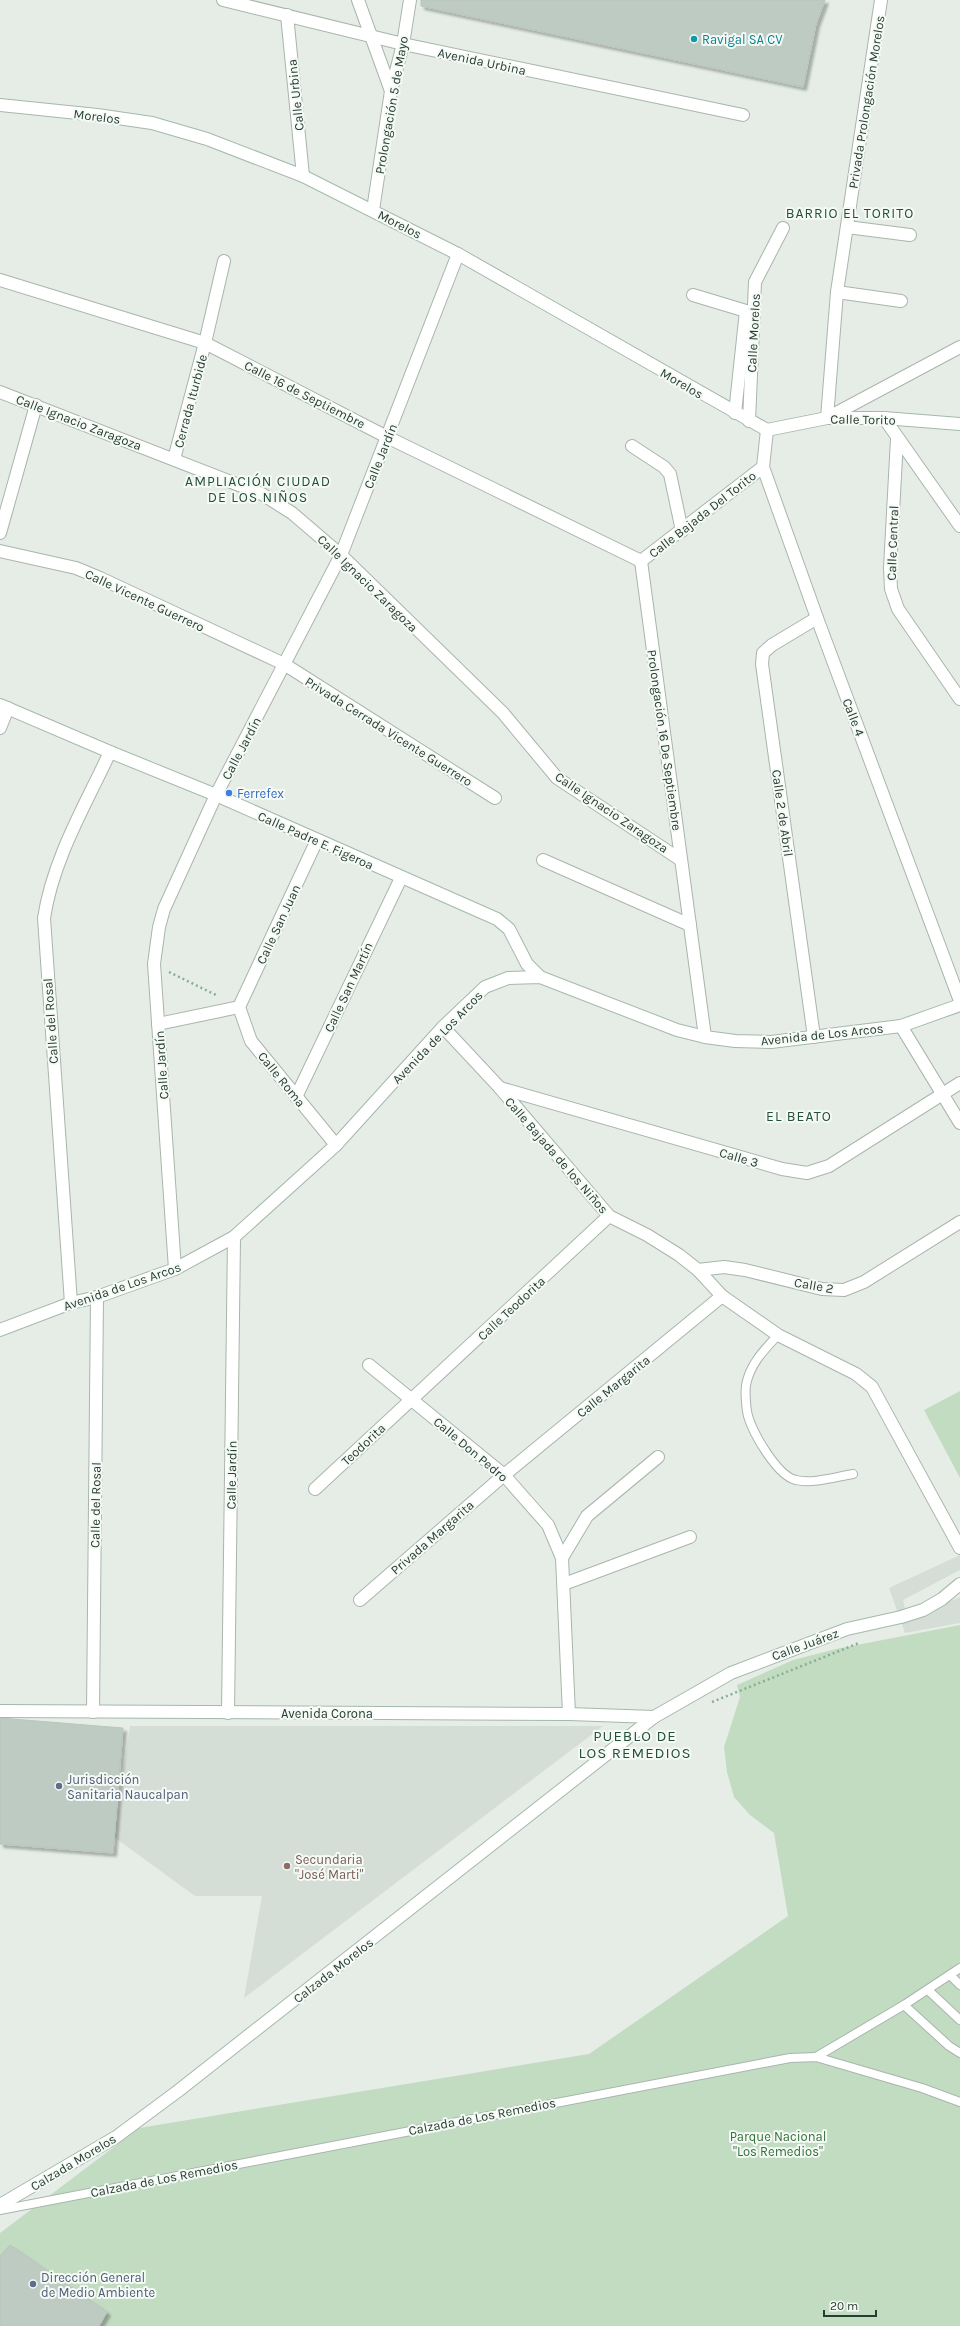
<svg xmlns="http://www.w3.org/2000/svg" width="960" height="2326" font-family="Karla,sans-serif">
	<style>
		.built { fill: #d4ddd6 }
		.green { fill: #c2dcc1 }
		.building { fill: #becbc2; stroke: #b8c6bc; filter: url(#shadow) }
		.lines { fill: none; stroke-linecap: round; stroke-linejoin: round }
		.lane-casing { stroke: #a9b5ac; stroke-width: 10 }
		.street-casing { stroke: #a9b5ac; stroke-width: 14 }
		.secondary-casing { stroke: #a5b8ac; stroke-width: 14 }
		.path { stroke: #89ae97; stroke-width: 2.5; stroke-dasharray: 2 3; stroke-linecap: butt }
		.lane { stroke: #fff; stroke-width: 8 }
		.street { stroke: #fff; stroke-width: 12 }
		.secondary { stroke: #fff; stroke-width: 12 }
		.culture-dot { fill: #0f9aa8; stroke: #f6faf7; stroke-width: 1.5 }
		.shop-dot { fill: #3f7fe0; stroke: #f6faf7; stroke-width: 1.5 }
		.service-dot { fill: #5c6f8a; stroke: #f6faf7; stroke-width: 1.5 }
		.education-dot { fill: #8d6e63; stroke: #f6faf7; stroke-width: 1.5 }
		.labels { text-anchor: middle; stroke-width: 4; stroke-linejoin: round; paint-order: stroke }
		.culture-label { font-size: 13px; fill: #0d838f; stroke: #f6faf7; text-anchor: start }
		.street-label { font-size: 13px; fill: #263e30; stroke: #f6faf7 }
		.shop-label { font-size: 13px; fill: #366cbe; stroke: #f6faf7; text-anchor: start }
		.service-label { font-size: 13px; fill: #4e5e75; stroke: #f6faf7; text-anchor: start }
		.education-label { font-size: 13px; fill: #785e54; stroke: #f6faf7; text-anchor: start }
		.park-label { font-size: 13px; fill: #337138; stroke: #f6faf7 }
		.neighbourhood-label { font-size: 14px; letter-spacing: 1px; fill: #234f36; stroke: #f6faf7 }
		.quarter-label { font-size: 15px; letter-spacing: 1px; fill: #234f36; stroke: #f6faf7 }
	</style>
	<defs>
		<filter id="shadow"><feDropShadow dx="3.5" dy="3.5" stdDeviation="1" flood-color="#0004"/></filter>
	</defs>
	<rect width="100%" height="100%" fill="#e6ede7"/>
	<g class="built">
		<path d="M 960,1555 L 960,1570 L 903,1600 L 908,1621 L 960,1597 L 960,1623 L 905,1633 L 889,1588 Z"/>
		<path d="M 130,1726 L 603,1726 L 244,1998 L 262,1896 L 195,1896 L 114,1837 Z"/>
	</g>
	<g class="green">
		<path d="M 960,1391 L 960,1478 L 924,1410 Z"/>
		<path d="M 960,1625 L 960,2326 L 0,2326 L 0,2233 L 139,2128 L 589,2054 L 788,1916 L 774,1833 L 750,1815 L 734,1797 L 727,1772 L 724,1747 L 740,1697 L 737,1685 L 793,1660 L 836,1649 Z"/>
	</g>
	<g class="building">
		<path d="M 421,0 L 825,0 L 816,24 L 803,87 L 421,6 Z"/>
		<path d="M 0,1718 L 123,1728 L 113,1853 L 0,1844 Z"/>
		<path d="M 10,2245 L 107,2312 L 99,2326 L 0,2326 L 0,2256 Z"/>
	</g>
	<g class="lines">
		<defs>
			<g id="lane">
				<path d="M 778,1335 C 764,1350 750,1364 746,1385 C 745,1393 746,1408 748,1416 C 753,1433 777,1476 796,1480 C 813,1484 835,1477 853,1474"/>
				<path d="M 950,1975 L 960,1985"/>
				<path d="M 928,1990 L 960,2020"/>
				<path d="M 904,2005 L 949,2046 L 960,2053"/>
				<path d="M 816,2057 L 904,2005 L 960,1968"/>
				<path d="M 0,2210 L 790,2058 L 816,2057 L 922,2088 L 960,2102"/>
			</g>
			<g id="street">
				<path d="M 223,0 L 403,44 L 743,115"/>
				<path d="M 358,0 L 391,91"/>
				<path d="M 287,15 L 303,176"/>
				<path d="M 373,210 L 391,91 L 403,44 L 410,0"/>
				<path d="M 847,227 L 910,235"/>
				<path d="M 0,280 L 205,343 L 387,437 L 641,561"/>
				<path d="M 837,292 L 901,301"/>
				<path d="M 693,295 L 746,311 L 735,413"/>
				<path d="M 0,392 L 262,494 L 292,513 L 341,555 L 503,713 L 557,778 L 681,860"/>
				<path d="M 827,418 L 837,292 L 881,0"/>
				<path d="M 827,418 L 960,347"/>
				<path d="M 884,418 L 960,526"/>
				<path d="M 749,421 L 755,282 L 783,228"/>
				<path d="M 767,430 L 763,467 L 817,618 L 960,1001"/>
				<path d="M 897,439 L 890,568 L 891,589 L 898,609 L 960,699"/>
				<path d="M 632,446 L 664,467 L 670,474 L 682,531"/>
				<path d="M 174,459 L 205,343 L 224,261"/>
				<path d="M 0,533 L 36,405"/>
				<path d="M 0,551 L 76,568 L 100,578 L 284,664 L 495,798"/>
				<path d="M 641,561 L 705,1037"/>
				<path d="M 641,561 L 763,467"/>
				<path d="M 0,728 L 8,708"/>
				<path d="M 543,860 L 690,925"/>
				<path d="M 239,1007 L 317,840"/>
				<path d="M 239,1007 L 251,1041 L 336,1145"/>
				<path d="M 158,1024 L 239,1007"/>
				<path d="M 901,1026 L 960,1123"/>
				<path d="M 443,1027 L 500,1088 L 609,1216 L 647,1235 L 679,1255 L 698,1270 L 722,1296 L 778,1335 L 856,1374 L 872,1387 L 960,1548"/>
				<path d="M 814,1037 L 762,664 L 763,653 L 772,645 L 817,618"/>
				<path d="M 500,1088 L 782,1169 L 807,1173 L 829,1166 L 960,1083"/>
				<path d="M 296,1097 L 401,878"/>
				<path d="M 175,1269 L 154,964 L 159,927 L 164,909 L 216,795 L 341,555 L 458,254"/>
				<path d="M 698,1270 L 724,1267 L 745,1270 L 822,1289 L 844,1290 L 864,1282 L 960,1222"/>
				<path d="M 71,1303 L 44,918 C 53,859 85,806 110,752"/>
				<path d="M 369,1365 L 504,1475 L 548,1525 L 562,1558 L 569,1714"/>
				<path d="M 315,1489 L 609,1216"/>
				<path d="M 562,1558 L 587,1516 L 658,1457"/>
				<path d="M 564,1584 L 690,1537"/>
				<path d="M 360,1600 L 504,1475 L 722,1296"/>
				<path d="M 93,1712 L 97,1297"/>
				<path d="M 228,1713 L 234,1237"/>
			</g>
			<g id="secondary">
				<path d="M 0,105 L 97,115 L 152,123 L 207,139 L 303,176 L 458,254 L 767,430 L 827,418 L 884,418 L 960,424"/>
				<path d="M 0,705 L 110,752 L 216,795 L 497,919 L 509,929 L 527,964 L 540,977"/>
				<path d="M 0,1330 L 71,1303 L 97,1297 L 175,1269 L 234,1237 L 336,1145 L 443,1027 L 485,987 L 508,978 L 540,977 L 677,1030 L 705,1037 L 735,1041 L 771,1042 L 901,1026 L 960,1005"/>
				<path d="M 0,1711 L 569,1714 L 654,1717"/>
				<path d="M 0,2205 L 116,2137 L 178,2091 L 654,1717 L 731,1673 L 847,1629 L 901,1617 L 923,1610 L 942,1599 L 960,1584"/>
			</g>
		</defs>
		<use href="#lane" class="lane-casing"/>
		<use href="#street" class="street-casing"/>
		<use href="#secondary" class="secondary-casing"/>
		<g class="path">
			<path d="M 169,972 L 218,996"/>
			<path d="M 712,1702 L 859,1643"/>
		</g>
		<use href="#lane" class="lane"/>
		<use href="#street" class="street"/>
		<use href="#secondary" class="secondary"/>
	</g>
	<circle class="culture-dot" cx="694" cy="39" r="4"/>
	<circle class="shop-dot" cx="229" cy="793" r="4"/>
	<g class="service-dot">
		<circle cx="59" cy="1786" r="4"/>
		<circle cx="33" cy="2284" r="4"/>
	</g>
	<circle class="education-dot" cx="287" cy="1866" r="4"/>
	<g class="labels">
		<g class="culture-label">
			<text x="702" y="44">Ravigal SA CV</text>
		</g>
		<g class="street-label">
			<text transform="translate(482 61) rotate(12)" y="5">Avenida Urbina</text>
			<text transform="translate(295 95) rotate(-96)" y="5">Calle Urbina</text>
			<text transform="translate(866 102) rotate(-81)" y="5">Privada Prolongación Morelos</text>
			<text transform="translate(391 105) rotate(-80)" y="5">Prolongación 5 de Mayo</text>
			<text transform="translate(97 116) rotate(7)" y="5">Morelos</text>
			<text transform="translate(400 224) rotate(27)" y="5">Morelos</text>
			<text transform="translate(753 333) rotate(-87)" y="5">Calle Morelos</text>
			<text transform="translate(682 383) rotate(30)" y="5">Morelos</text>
			<text transform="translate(305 394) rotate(27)" y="5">Calle 16 de Septiembre</text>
			<text transform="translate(190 401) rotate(-75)" y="5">Cerrada Iturbide</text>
			<text transform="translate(863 419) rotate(1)" y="5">Calle Torito</text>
			<text transform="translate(79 422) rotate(21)" y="5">Calle Ignacio Zaragoza</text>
			<text transform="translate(380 456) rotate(-68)" y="5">Calle Jardín</text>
			<text transform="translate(702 514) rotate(-38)" y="5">Calle Bajada Del Torito</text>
			<text transform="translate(892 543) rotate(-88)" y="5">Calle Central</text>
			<text transform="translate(368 583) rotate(44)" y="5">Calle Ignacio Zaragoza</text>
			<text transform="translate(145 600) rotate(25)" y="5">Calle Vicente Guerrero</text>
			<text transform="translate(854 717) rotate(69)" y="5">Calle 4</text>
			<text transform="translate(389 731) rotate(32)" y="5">Privada Cerrada Vicente Guerrero</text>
			<text transform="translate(665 740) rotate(82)" y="5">Prolongación 16 De Septiembre</text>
			<text transform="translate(241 748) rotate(-62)" y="5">Calle Jardín</text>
			<text transform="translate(612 812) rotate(34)" y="5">Calle Ignacio Zaragoza</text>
			<text transform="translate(783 813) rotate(82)" y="5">Calle 2 de Abril</text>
			<text transform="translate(316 840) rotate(24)" y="5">Calle Padre E. Figeroa</text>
			<text transform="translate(278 924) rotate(-65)" y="5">Calle San Juan</text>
			<text transform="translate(348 987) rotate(-65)" y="5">Calle San Martín</text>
			<text transform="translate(50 1021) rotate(-94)" y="5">Calle del Rosal</text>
			<text transform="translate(822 1034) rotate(-6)" y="5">Avenida de Los Arcos</text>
			<text transform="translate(437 1037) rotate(-46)" y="5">Avenida de Los Arcos</text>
			<text transform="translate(161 1065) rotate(-94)" y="5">Calle Jardín</text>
			<text transform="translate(282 1079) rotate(51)" y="5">Calle Roma</text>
			<text transform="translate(557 1155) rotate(49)" y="5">Calle Bajada de los Niños</text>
			<text transform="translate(739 1157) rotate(16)" y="5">Calle 3</text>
			<text transform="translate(814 1285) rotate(10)" y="5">Calle 2</text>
			<text transform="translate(122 1286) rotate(-19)" y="5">Avenida de Los Arcos</text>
			<text transform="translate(511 1308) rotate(-43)" y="5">Calle Teodorita</text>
			<text transform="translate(613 1386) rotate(-39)" y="5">Calle Margarita</text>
			<text transform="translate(363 1444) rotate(-43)" y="5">Teodorita</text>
			<text transform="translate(471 1449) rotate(40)" y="5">Calle Don Pedro</text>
			<text transform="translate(231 1475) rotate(-89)" y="5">Calle Jardín</text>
			<text transform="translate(95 1505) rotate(-89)" y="5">Calle del Rosal</text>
			<text transform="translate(432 1537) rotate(-41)" y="5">Privada Margarita</text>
			<text transform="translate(805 1644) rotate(-20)" y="5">Calle Juárez</text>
			<text x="327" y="1718">Avenida Corona</text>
			<text transform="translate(333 1970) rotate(-38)" y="5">Calzada Morelos</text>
			<text transform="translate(482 2116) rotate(-11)" y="5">Calzada de Los Remedios</text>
			<text transform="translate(73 2162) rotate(-31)" y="5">Calzada Morelos</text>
			<text transform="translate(164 2178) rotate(-11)" y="5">Calzada de Los Remedios</text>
		</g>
		<g class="shop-label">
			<text x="237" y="798">Ferrefex</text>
		</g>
		<g class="service-label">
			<text x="67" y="1784">Jurisdicción<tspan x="67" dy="15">Sanitaria Naucalpan</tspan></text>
			<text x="41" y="2282">Dirección General<tspan x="41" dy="15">de Medio Ambiente</tspan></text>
		</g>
		<g class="education-label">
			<text x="295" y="1864">Secundaria<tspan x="295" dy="15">"José Marti"</tspan></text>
		</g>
		<g class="park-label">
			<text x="778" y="2141">Parque Nacional<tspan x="778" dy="15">"Los Remedios"</tspan></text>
		</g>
		<g class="neighbourhood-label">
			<text x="850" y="218">BARRIO EL TORITO</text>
			<text x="258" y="486">AMPLIACIÓN CIUDAD<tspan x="258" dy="16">DE LOS NIÑOS</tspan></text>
			<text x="799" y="1121">EL BEATO</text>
		</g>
		<g class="quarter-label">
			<text x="635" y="1741">PUEBLO DE<tspan x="635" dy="17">LOS REMEDIOS</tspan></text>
		</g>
	</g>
	<path d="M824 2310v6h52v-6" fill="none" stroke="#263e30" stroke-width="2"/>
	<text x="830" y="2310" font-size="12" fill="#263e30" stroke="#f6faf7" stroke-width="3" paint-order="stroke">20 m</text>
</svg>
